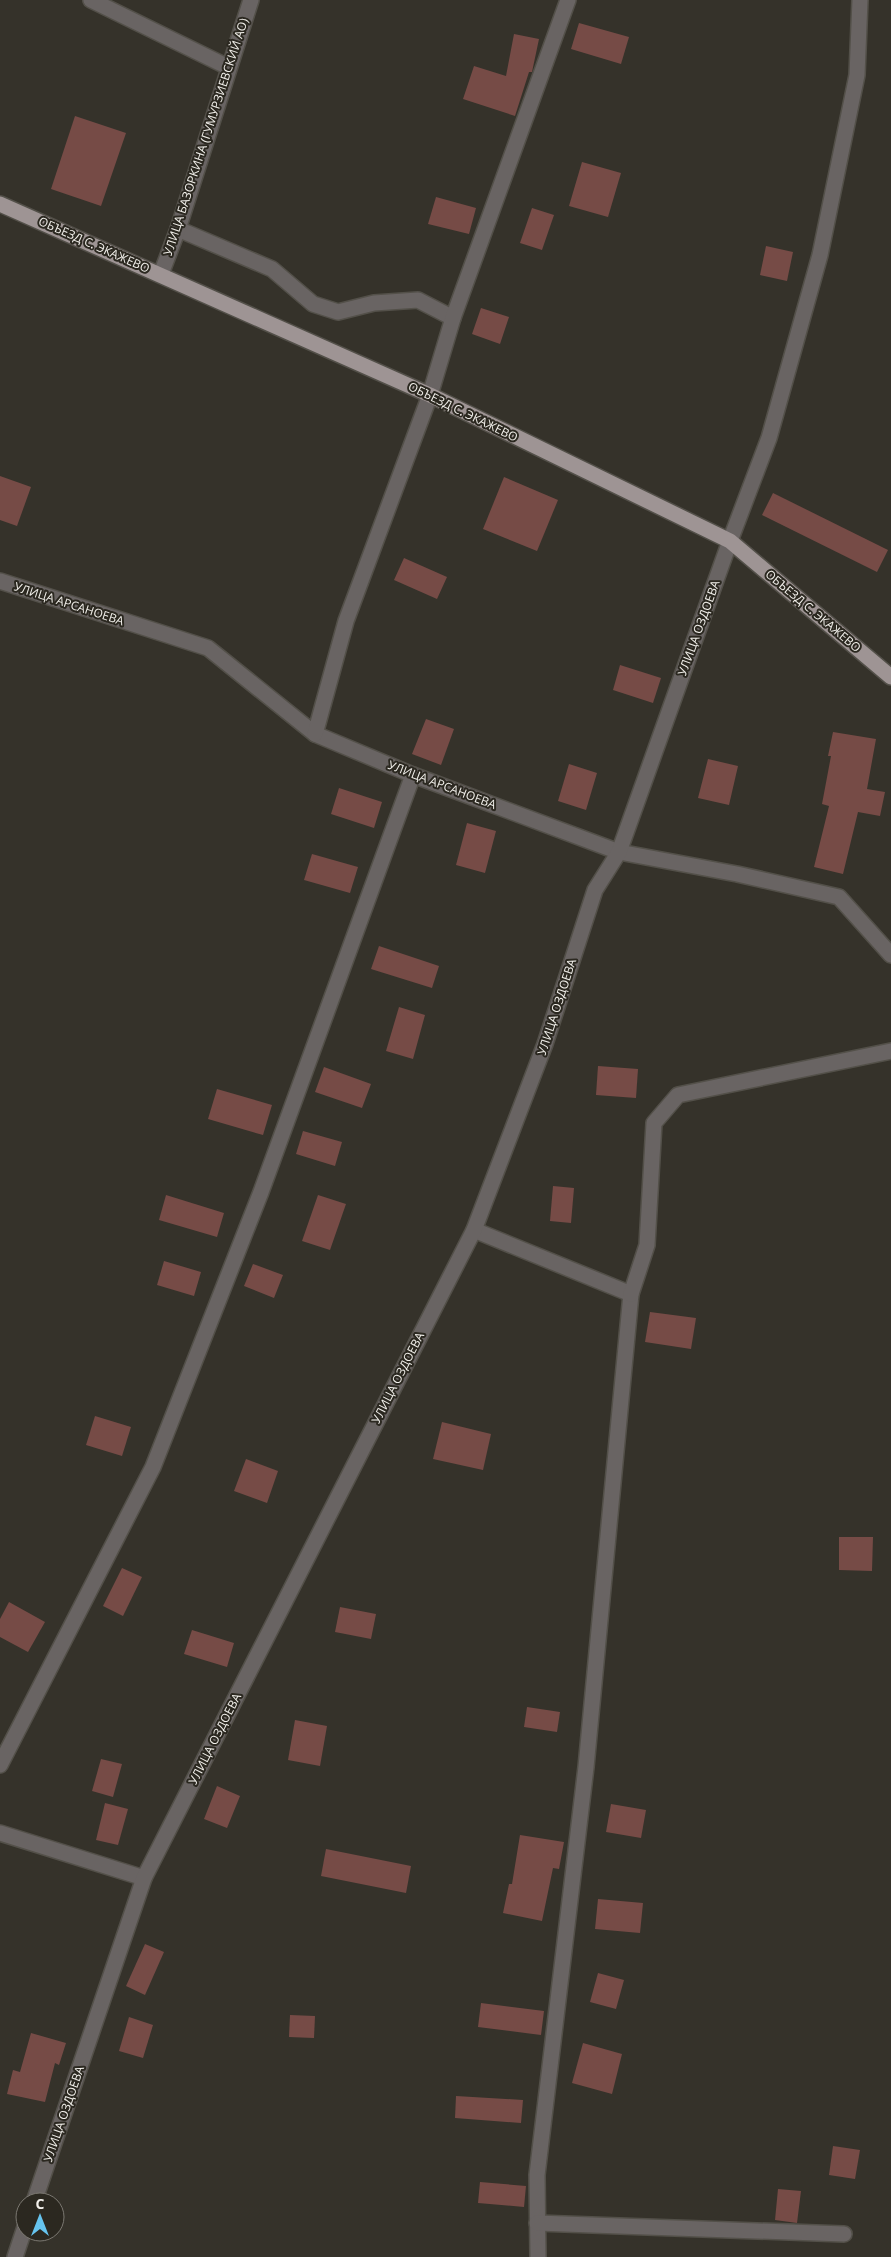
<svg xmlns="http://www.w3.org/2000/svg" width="891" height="2257" font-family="'Open Sans',sans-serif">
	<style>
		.building { fill: #764b46 }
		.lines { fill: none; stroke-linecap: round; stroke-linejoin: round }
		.minor-casing { stroke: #535049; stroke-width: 18 }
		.major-casing { stroke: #535049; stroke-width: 18 }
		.minor { stroke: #696463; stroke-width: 15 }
		.major { stroke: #9e9494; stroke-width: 15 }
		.labels { text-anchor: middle; stroke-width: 4; stroke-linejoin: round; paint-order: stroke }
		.street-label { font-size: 12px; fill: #f2f0eb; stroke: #2b2820 }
	</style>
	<rect width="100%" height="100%" fill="#35322a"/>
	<g class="building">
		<path d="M 579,23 L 629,37 L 621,64 L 571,49 Z"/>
		<path d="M 514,34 L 539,39 L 532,72 L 529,72 L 515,116 L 463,99 L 474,66 L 506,76 Z"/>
		<path d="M 75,116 L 126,133 L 101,206 L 51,189 Z"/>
		<path d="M 582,162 L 621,173 L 608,217 L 569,206 Z"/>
		<path d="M 436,197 L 476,208 L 469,234 L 428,224 Z"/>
		<path d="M 532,208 L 554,215 L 542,250 L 520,243 Z"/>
		<path d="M 766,246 L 793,252 L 787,281 L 760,275 Z"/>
		<path d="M 481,308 L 509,317 L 500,344 L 472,334 Z"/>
		<path d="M 0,476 L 31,487 L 17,526 L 0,520 Z"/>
		<path d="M 504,477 L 558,500 L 537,551 L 483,529 Z"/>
		<path d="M 773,493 L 888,550 L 877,572 L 762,515 Z"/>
		<path d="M 404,558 L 447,577 L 437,599 L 394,580 Z"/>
		<path d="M 620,665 L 661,678 L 653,703 L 613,690 Z"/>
		<path d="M 426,719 L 454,729 L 441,765 L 412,754 Z"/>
		<path d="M 833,732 L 876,739 L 867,789 L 885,792 L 880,816 L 858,812 L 843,874 L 814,867 L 829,806 L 822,804 L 831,756 L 828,756 Z"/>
		<path d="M 708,759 L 738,766 L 729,805 L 698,798 Z"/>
		<path d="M 569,764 L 597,773 L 586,810 L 558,801 Z"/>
		<path d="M 339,788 L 382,802 L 374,828 L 331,814 Z"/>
		<path d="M 467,823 L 496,831 L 485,873 L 456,865 Z"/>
		<path d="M 312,854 L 358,867 L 350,893 L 304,880 Z"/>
		<path d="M 379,946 L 439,966 L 432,988 L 371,969 Z"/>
		<path d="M 399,1007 L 425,1015 L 413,1059 L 386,1051 Z"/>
		<path d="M 598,1066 L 638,1069 L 636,1098 L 596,1095 Z"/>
		<path d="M 324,1067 L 371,1084 L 362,1108 L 315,1092 Z"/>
		<path d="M 217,1089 L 272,1105 L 263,1135 L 208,1119 Z"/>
		<path d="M 303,1131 L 342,1142 L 335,1166 L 296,1154 Z"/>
		<path d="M 553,1186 L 574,1188 L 571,1223 L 550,1221 Z"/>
		<path d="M 166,1195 L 224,1213 L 217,1237 L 159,1220 Z"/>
		<path d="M 318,1195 L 346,1204 L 330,1250 L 302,1241 Z"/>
		<path d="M 164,1261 L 201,1272 L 194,1296 L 157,1285 Z"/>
		<path d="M 253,1264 L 283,1275 L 274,1298 L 244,1286 Z"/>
		<path d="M 650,1312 L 696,1318 L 691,1349 L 645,1342 Z"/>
		<path d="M 95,1416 L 131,1427 L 122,1456 L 86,1445 Z"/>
		<path d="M 442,1422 L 491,1434 L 483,1470 L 433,1459 Z"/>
		<path d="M 246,1459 L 278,1471 L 267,1503 L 234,1491 Z"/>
		<path d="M 839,1537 L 873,1537 L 872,1571 L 839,1570 Z"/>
		<path d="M 122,1568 L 142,1577 L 123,1616 L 103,1606 Z"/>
		<path d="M 9,1602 L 45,1622 L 28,1652 L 0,1637 L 0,1619 Z"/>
		<path d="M 340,1607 L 376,1614 L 371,1639 L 335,1632 Z"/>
		<path d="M 192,1630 L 234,1643 L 227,1667 L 184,1654 Z"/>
		<path d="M 527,1707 L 560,1712 L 557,1732 L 524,1727 Z"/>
		<path d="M 295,1720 L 327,1726 L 320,1766 L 288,1760 Z"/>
		<path d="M 101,1759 L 122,1764 L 113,1797 L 92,1791 Z"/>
		<path d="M 217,1786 L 240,1796 L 227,1828 L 204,1819 Z"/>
		<path d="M 105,1803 L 128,1809 L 118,1845 L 96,1840 Z"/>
		<path d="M 611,1804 L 646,1810 L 641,1838 L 606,1832 Z"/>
		<path d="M 520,1835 L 564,1842 L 559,1869 L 553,1868 L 542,1921 L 503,1913 L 509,1884 L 512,1884 Z"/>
		<path d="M 326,1849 L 411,1866 L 406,1893 L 321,1876 Z"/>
		<path d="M 598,1899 L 643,1903 L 640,1933 L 595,1929 Z"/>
		<path d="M 145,1944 L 164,1952 L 145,1995 L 126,1986 Z"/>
		<path d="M 598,1973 L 624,1980 L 616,2009 L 590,2002 Z"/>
		<path d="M 481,2003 L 544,2011 L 541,2035 L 478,2027 Z"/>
		<path d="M 290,2015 L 315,2016 L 314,2038 L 289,2037 Z"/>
		<path d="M 129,2017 L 153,2025 L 143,2058 L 119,2051 Z"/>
		<path d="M 31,2033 L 66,2043 L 59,2065 L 55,2063 L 45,2102 L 7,2094 L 13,2070 L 20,2072 Z"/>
		<path d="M 583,2043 L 622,2054 L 612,2094 L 572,2083 Z"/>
		<path d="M 456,2096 L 523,2100 L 521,2123 L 455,2118 Z"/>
		<path d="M 833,2146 L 860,2150 L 855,2179 L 829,2175 Z"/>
		<path d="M 480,2182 L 526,2186 L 524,2207 L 478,2203 Z"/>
		<path d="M 778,2189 L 801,2191 L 797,2223 L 775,2220 Z"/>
	</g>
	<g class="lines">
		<defs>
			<g id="minor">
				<path d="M 91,0 L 228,67"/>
				<path d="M 178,229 L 272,269 L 313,304 L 338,312 L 374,303 L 418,300 L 453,318"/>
				<path d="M 161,274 L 178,229 L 251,0"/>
				<path d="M 0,581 L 208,648 L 315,734 L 413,775 L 619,852 L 737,874 L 839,897 L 891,955"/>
				<path d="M 315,734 L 346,621 L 430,395 L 453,318 L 568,0"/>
				<path d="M 474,1230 L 631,1294 L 586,1767 L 537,2175 L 538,2257"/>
				<path d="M 631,1294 L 647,1245 L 654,1123 L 678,1095 L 891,1051"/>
				<path d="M 0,1765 L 153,1467 L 261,1192 L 413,775"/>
				<path d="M 0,1833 L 144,1878"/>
				<path d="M 34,2202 L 144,1878 L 474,1230 L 545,1044 L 595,890 L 619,852 L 730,541 L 769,438 L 820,255 L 857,75 L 860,0"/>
				<path d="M 537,2223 L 844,2234"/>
				<path d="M 15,2257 L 25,2227"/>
			</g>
			<path id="major" d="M 0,204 L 430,395 L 730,541 L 891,677"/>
		</defs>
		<use href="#minor" class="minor-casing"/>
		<use href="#major" class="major-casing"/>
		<use href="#minor" class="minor"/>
		<use href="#major" class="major"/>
	</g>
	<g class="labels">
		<g class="street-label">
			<text transform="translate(206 137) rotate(-72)" y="4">УЛИЦА БАЗОРКИНА (ГУМУРЗИЕВСКИЙ АО)</text>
			<text transform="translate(94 245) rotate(24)" y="4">ОБЪЕЗД С. ЭКАЖЕВО</text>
			<text transform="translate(463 412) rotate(26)" y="4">ОБЪЕЗД С. ЭКАЖЕВО</text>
			<text transform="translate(69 604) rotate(18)" y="4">УЛИЦА АРСАНОЕВА</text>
			<text transform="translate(813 611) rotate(40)" y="4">ОБЪЕЗД С. ЭКАЖЕВО</text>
			<text transform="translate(699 628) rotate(-70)" y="4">УЛИЦА ОЗДОЕВА</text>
			<text transform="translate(442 785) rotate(21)" y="4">УЛИЦА АРСАНОЕВА</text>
			<text transform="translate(557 1007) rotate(-72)" y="4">УЛИЦА ОЗДОЕВА</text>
			<text transform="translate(398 1378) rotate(-63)" y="4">УЛИЦА ОЗДОЕВА</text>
			<text transform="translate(215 1739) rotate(-63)" y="4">УЛИЦА ОЗДОЕВА</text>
			<text transform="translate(64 2114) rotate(-71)" y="4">УЛИЦА ОЗДОЕВА</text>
		</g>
	</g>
	<g transform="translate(40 2217)"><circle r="24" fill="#2b2820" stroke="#7b7871"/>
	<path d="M0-4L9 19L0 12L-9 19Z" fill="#66c4ef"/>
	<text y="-8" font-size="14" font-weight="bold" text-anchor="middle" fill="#f2f0eb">С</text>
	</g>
</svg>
